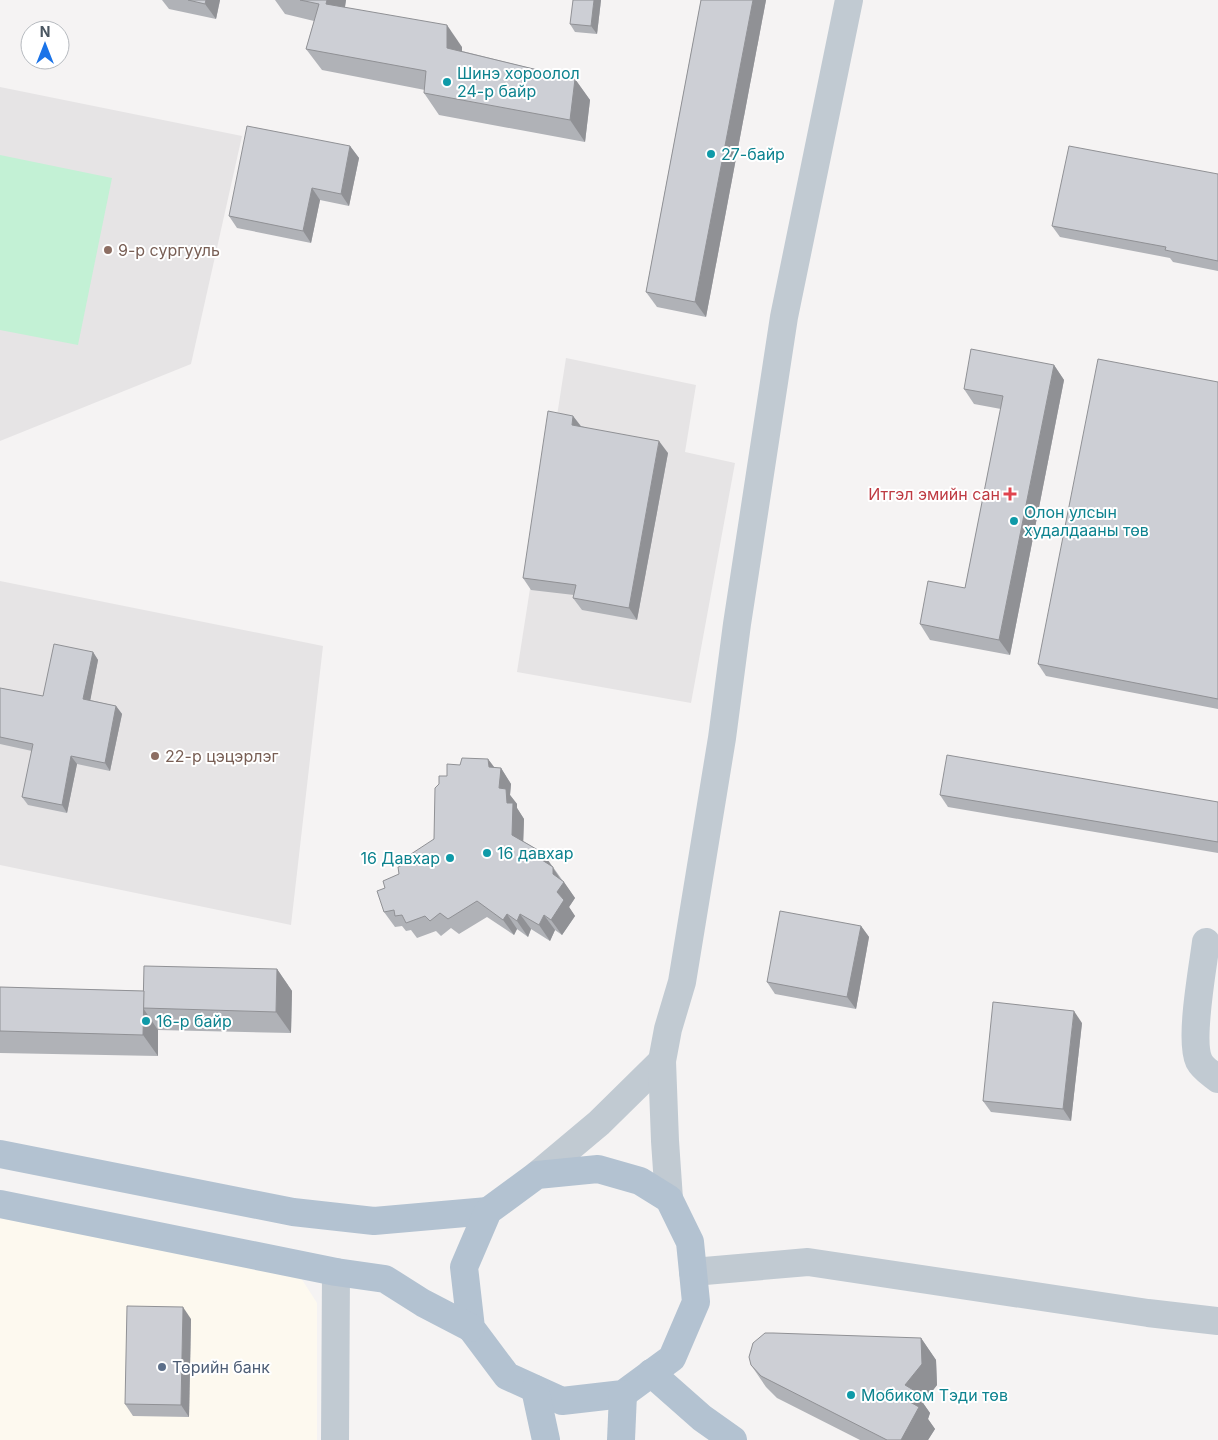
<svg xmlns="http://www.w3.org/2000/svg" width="1218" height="1440" font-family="Inter,sans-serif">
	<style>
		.commercial { fill: #fdf9ef }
		.education { fill: #e6e4e5 }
		.green { fill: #c3f1d5 }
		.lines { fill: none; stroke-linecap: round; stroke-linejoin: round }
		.minor { stroke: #c1cad2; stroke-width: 28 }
		.major { stroke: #b3c2d1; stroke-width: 28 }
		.wall { fill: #b0b2b7 }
		.shaded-wall { fill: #909195 }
		.building { fill: #cdcfd5; stroke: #909195 }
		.culture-dot { fill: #0f9aa8; stroke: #fff; stroke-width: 2 }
		.education-dot { fill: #8d6e63; stroke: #fff; stroke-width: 2 }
		.health-dot { fill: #e0444e; stroke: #fff; stroke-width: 2 }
		.service-dot { fill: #5c6f8a; stroke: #fff; stroke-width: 2 }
		.labels { text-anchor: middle; stroke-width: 4; stroke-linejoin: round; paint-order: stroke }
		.culture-label { font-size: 16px; fill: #0d838f; stroke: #fff; text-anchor: start }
		.education-label { font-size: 16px; fill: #785e54; stroke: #fff; text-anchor: start }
		.health-label { font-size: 16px; fill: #be3a42; stroke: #fff; text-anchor: end }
		.service-label { font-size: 16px; fill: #4e5e75; stroke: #fff; text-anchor: start }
	</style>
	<rect width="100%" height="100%" fill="#f5f3f3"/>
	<path class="commercial" d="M 0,1218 L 301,1278 L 317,1303 L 317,1440 L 0,1440 Z"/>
	<g class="education">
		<path d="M 0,87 L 242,136 L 191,364 L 0,441 Z"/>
		<path d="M 566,358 L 696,385 L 685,452 L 735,463 L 691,703 L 517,672 Z"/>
		<path d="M 0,581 L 323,646 L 291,925 L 0,865 Z"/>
	</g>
	<path class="green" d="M 0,155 L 112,178 L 78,345 L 0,330 Z"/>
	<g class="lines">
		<g class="minor">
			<path d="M 1206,942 C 1203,967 1189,1040 1199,1061 C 1203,1069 1212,1074 1218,1079"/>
			<path d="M 537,1175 L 599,1123 L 662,1061"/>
			<path d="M 669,1199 L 665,1141 L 662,1061 L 668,1029 L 682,982 L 722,738 L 737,624 L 784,317 L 849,0"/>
			<path d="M 693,1272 L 808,1262 L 1148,1313 L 1218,1321"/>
			<path d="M 335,1440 L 336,1272"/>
		</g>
		<g class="major">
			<path d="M 0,1154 L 293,1212 L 374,1221 L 488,1211"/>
			<path d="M 598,1169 L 640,1181 L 669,1199 L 690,1242 L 696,1302 L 672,1358 L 623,1394 L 562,1401 L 507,1376 L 471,1328 L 464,1267 L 488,1211 L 537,1175 Z"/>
			<path d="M 0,1204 L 336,1272 L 385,1279 L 423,1303 L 471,1328"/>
			<path d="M 651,1373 L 702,1418 L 733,1440"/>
			<path d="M 535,1389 L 546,1440"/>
			<path d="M 621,1440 L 623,1394"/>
		</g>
	</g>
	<g class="wall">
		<path d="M 162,0 L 220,0 L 216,19 L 169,9 Z"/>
		<path d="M 275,0 L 346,0 L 345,7 L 462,47 L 462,51 L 575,79 L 590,100 L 585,142 L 439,115 L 424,93 L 425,90 L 322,70 L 306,49 L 314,21 L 285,14 Z"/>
		<path d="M 601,0 L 597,34 L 575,32 L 570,24 Z"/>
		<path d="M 701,0 L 766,0 L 706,317 L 657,307 L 646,292 Z"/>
		<path d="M 350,146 L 359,158 L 349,206 L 320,200 L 311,243 L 237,228 L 229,216 Z"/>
		<path d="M 1218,174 L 1218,271 L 1173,262 L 1170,258 L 1060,237 L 1052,226 Z"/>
		<path d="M 1054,365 L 1064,380 L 1010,655 L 930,640 L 920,624 L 965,588 L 1001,409 L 974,404 L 964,389 Z"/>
		<path d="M 1218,382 L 1218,709 L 1046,676 L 1038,664 Z"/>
		<path d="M 573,416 L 581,426 L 668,453 L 637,620 L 582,610 L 573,598 L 574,595 L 531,590 L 523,578 Z"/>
		<path d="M 93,652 L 98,660 L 90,700 L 116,706 L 122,714 L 110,771 L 77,764 L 67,813 L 28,805 L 22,797 L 32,751 L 0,744 L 0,688 L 43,696 Z"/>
		<path d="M 488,759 L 495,768 L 501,768 L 511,784 L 510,795 L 517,804 L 517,808 L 524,819 L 523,841 L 543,853 L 575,898 L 569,907 L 575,916 L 562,935 L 555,930 L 550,941 L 531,929 L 528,937 L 517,929 L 514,935 L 487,917 L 459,934 L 451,928 L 441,936 L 436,931 L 417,938 L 411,930 L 406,931 L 402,926 L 395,927 L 384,912 L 385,888 L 434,839 L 439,784 L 447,776 L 460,765 Z"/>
		<path d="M 940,795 L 1218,802 L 1218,853 L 948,807 Z"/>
		<path d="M 861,926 L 869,937 L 856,1009 L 775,994 L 767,982 Z"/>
		<path d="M 277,969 L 292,991 L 291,1033 L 158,1030 L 158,1056 L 0,1053 L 0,987 L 144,991 Z"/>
		<path d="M 1082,1023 L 1071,1121 L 991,1112 L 983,1101 Z"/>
		<path d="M 191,1319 L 189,1417 L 133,1416 L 125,1404 Z"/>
		<path d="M 921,1338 L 936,1360 L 937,1385 L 923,1403 L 930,1413 L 928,1419 L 935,1429 L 928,1440 L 860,1440 L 777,1398 L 766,1387 L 751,1365 Z"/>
	</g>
	<g class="shaded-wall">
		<path d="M 206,0 L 220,0 L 216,19 L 205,4 Z"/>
		<path d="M 327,0 L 346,0 L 342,25 L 326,4 Z"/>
		<path d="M 594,0 L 601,0 L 597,34 L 591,26 Z"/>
		<path d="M 753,0 L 766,0 L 706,317 L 695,302 Z"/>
		<path d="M 447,25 L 462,47 L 462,69 L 447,48 Z"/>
		<path d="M 575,79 L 590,100 L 585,142 L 570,120 Z"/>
		<path d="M 350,146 L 359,158 L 349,206 L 341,194 Z"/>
		<path d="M 312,188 L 320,200 L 311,243 L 303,231 Z"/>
		<path d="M 1054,365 L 1064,380 L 1010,655 L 999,640 Z"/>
		<path d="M 573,416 L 582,428 L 572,425 Z"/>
		<path d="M 659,441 L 668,453 L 637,620 L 629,608 Z"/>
		<path d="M 93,652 L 98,660 L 89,707 L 83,699 Z"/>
		<path d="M 116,706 L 122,714 L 110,771 L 105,763 Z"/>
		<path d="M 71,756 L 77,764 L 67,813 L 62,805 Z"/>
		<path d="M 488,759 L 499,774 L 501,768 L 511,784 L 510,795 L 517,804 L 517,808 L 524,819 L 523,850 L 512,835 L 507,803 L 489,767 Z"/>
		<path d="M 543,853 L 563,883 L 564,882 L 575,898 L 569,907 L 575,916 L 562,935 L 551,920 L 557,892 L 542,860 Z"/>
		<path d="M 507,914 L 517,929 L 514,935 L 503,920 Z"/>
		<path d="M 520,914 L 531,929 L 528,937 L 517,921 Z"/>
		<path d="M 544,915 L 555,930 L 550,941 L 539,925 Z"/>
		<path d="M 861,926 L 869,937 L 856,1009 L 847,997 Z"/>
		<path d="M 277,969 L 292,991 L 291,1033 L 276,1012 Z"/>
		<path d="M 143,1008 L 158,1030 L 158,1056 L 143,1035 Z"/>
		<path d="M 1074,1011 L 1082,1023 L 1071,1121 L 1063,1109 Z"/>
		<path d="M 183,1307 L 191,1319 L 189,1417 L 181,1405 Z"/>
		<path d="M 921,1338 L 936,1360 L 937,1385 L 923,1403 L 930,1413 L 928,1419 L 935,1429 L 928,1440 L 901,1440 L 910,1402 L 905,1385 Z"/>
	</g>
	<g class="building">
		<path d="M 188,0 L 206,0 L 205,4 Z"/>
		<path d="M 300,0 L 327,0 L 326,4 L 447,25 L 447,48 L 575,79 L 570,120 L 424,93 L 426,71 L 306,49 L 319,4 Z"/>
		<path d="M 573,0 L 594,0 L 591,26 L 570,24 Z"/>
		<path d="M 701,0 L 753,0 L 695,302 L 646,292 Z"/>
		<path d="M 247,126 L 350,146 L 341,194 L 312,188 L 303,231 L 229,216 Z"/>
		<path d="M 1069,146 L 1218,174 L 1218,261 L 1165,250 L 1166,247 L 1052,226 Z"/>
		<path d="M 971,349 L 1054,365 L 999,640 L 920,624 L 928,581 L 965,588 L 1003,396 L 964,389 Z"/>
		<path d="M 1098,359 L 1218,382 L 1218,699 L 1038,664 Z"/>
		<path d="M 548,411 L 573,416 L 572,425 L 659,441 L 629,608 L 573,598 L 576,585 L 523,578 Z"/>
		<path d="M 54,644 L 93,652 L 83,699 L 116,706 L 105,763 L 71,756 L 62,805 L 22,797 L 33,744 L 0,737 L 0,688 L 43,696 Z"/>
		<path d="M 947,755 L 1218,802 L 1218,842 L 940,795 Z"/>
		<path d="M 462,758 L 488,759 L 489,767 L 501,768 L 499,788 L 506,789 L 507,803 L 513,803 L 512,835 L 543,853 L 542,860 L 553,867 L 553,874 L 564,882 L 557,892 L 564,900 L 551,920 L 544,915 L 539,925 L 520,914 L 517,921 L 507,914 L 503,920 L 477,901 L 448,919 L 440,913 L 430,921 L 425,916 L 406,923 L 402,915 L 395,916 L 394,910 L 384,912 L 377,891 L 385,888 L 383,881 L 399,874 L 398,867 L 412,860 L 408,856 L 434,839 L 435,788 L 439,784 L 439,776 L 447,776 L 447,764 L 460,765 Z"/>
		<path d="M 780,911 L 861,926 L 847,997 L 767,982 Z"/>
		<path d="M 144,966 L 277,969 L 276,1012 L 143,1008 Z"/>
		<path d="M 0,987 L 144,991 L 143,1035 L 0,1031 Z"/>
		<path d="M 993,1002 L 1074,1011 L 1063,1109 L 983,1101 Z"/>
		<path d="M 127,1306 L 183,1307 L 181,1405 L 125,1404 Z"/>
		<path d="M 765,1333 L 773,1333 L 921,1338 L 922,1364 L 905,1385 L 915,1391 L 910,1402 L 919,1407 L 901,1440 L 887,1440 L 761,1376 L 751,1365 L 749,1357 L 753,1343 Z"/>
	</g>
	<g class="culture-dot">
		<circle cx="447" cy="82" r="5"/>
		<circle cx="711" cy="154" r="5"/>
		<circle cx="1014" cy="521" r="5"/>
		<circle cx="487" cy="853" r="5"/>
		<circle cx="450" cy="858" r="5"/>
		<circle cx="146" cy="1021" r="5"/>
		<circle cx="851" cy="1395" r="5"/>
	</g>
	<g class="education-dot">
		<circle cx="108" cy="250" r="5"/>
		<circle cx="155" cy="756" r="5"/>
	</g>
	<path class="health-dot" d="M1007.5 486.5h5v5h5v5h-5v5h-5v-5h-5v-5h5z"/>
	<circle class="service-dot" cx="162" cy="1367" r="5"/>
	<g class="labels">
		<g class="culture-label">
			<text x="457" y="79">Шинэ хороолол<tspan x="457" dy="18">24-р байр</tspan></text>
			<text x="721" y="160">27-байр</text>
			<text x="1024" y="518">Олон улсын<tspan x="1024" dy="18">худалдааны төв</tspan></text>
			<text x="497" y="859">16 давхар</text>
			<text x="440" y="864" text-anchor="end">16 Давхар</text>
			<text x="156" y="1027">16-р байр</text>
			<text x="861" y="1401">Мобиком Тэди төв</text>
		</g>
		<g class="education-label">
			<text x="118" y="256">9-р сургууль</text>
			<text x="165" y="762">22-р цэцэрлэг</text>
		</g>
		<g class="health-label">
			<text x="1000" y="500">Итгэл эмийн сан</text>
		</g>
		<g class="service-label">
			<text x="172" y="1373">Төрийн банк</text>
		</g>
	</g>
	<g transform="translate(45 45)"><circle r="24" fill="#ffffff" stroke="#b7bbc0"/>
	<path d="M0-4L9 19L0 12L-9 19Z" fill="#1a73e8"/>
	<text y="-8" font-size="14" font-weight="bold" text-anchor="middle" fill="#4a5661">N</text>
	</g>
</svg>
